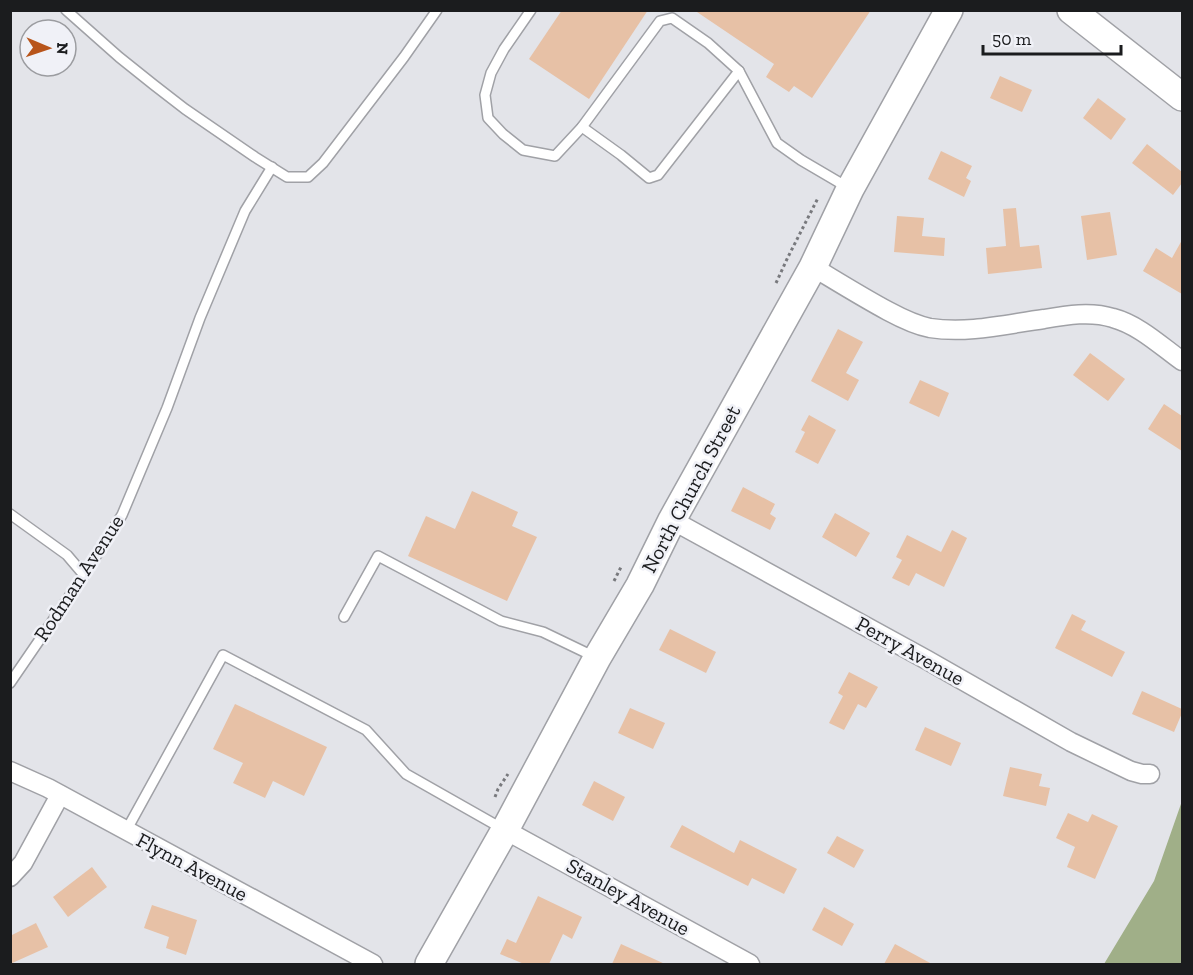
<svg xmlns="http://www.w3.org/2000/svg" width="1193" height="975" font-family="'Zilla Slab',serif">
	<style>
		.forest { fill: #a0af88 }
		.building { fill: #e7c1a6 }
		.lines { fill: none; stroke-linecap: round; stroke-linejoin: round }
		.service-casing { stroke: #a0a1a6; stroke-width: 12 }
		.minor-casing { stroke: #a0a1a6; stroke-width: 21 }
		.secondary-casing { stroke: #a0a1a6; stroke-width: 30 }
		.path { stroke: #78797d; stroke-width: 3; stroke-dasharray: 3 3; stroke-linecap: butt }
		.service { stroke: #fff; stroke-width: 9 }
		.minor { stroke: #fff; stroke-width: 18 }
		.secondary { stroke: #fff; stroke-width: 27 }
		.labels { text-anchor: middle; stroke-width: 5; stroke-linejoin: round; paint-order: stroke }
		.street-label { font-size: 21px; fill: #1b1c1e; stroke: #f0f1f7 }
	</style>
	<rect width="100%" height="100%" fill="#e3e4e9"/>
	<path class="forest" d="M 1182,801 L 1182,964 L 1104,964 L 1154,881 Z"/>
	<g class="building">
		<path d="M 562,10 L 648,10 L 589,99 L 529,59 Z"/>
		<path d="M 694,10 L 871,10 L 812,98 L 794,86 L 789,92 L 766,77 L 774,64 Z"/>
		<path d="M 1000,76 L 1032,90 L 1022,112 L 990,98 Z"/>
		<path d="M 1098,98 L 1126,119 L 1111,140 L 1083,118 Z"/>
		<path d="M 1147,144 L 1182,172 L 1182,183 L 1173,195 L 1132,163 Z"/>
		<path d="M 941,151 L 972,166 L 966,178 L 971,181 L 964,197 L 928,179 Z"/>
		<path d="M 1016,208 L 1020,247 L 1039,245 L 1042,268 L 988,274 L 986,248 L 1006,246 L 1003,209 Z"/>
		<path d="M 1110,212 L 1117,255 L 1087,260 L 1081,216 Z"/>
		<path d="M 897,216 L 924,218 L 922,236 L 945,238 L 944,256 L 894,252 Z"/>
		<path d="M 1182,240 L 1182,294 L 1143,271 L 1156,248 L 1172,258 Z"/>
		<path d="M 838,329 L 863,342 L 846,373 L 859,380 L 848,401 L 811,381 Z"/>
		<path d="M 1090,353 L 1125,379 L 1108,401 L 1073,375 Z"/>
		<path d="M 920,380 L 949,393 L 939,417 L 909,403 Z"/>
		<path d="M 1164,404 L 1182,416 L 1182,451 L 1148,429 Z"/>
		<path d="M 809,415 L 836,430 L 818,464 L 795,452 L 805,432 L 801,430 Z"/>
		<path d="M 743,487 L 775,504 L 770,514 L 776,518 L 770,530 L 731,511 Z"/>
		<path d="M 472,491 L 518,512 L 512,526 L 537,537 L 507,601 L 408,556 L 426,516 L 455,529 Z"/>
		<path d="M 835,513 L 870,533 L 856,557 L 822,537 Z"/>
		<path d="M 952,530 L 967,538 L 944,587 L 916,573 L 909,586 L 892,578 L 902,560 L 896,557 L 907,535 L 941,552 Z"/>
		<path d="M 1072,614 L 1086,621 L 1081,630 L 1125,652 L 1112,677 L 1055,648 Z"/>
		<path d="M 670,629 L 716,652 L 706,673 L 659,650 Z"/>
		<path d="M 849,672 L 878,687 L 866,708 L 858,704 L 844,730 L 829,723 L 843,696 L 838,693 Z"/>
		<path d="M 1142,691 L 1182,709 L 1182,713 L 1174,732 L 1132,714 Z"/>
		<path d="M 235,704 L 327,747 L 304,796 L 273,781 L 265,798 L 233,783 L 243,763 L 213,749 Z"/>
		<path d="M 630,708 L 665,723 L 653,749 L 618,733 Z"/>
		<path d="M 925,727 L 961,743 L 951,766 L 915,750 Z"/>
		<path d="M 1010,767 L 1042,774 L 1039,786 L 1050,788 L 1046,806 L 1003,796 Z"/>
		<path d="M 594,781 L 625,797 L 613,821 L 582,805 Z"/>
		<path d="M 1068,813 L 1088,822 L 1092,814 L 1118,826 L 1095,879 L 1067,867 L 1075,847 L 1056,838 Z"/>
		<path d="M 682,825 L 734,853 L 740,840 L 797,869 L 784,894 L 752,878 L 748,886 L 670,847 Z"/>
		<path d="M 837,836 L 864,850 L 854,868 L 827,853 Z"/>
		<path d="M 92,867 L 107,887 L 68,917 L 53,897 Z"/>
		<path d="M 538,896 L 582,917 L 572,939 L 563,934 L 549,964 L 524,964 L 500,954 L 507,939 L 516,943 Z"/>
		<path d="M 152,905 L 197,920 L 186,955 L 166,948 L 169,937 L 144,928 Z"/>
		<path d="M 824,907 L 854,924 L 842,946 L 812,930 Z"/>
		<path d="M 36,923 L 48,947 L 10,964 L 10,936 Z"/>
		<path d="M 621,944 L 665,964 L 612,964 Z"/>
		<path d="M 895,944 L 932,964 L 884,964 Z"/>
	</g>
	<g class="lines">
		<defs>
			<g id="service">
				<path d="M 66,10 L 119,57 L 154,85 L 185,109 L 255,157 L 287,177 L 308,177 L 323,163 L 404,57 L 437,10"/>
				<path d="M 531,10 L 504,49 L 491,73 L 485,95 L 488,118 L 503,134 L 523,150 L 555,156 L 582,127 L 660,21 L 672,18 L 708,43 L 739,71 L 777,143 L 801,160 L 847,187"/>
				<path d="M 582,127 L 621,155 L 649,178 L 658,175 L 739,71"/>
				<path d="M 10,514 L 67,555 L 84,575"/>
				<path d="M 344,617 L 378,556 L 501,621 L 543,632 L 595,657"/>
				<path d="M 10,683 L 84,575 L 122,515 L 167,408 L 200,318 L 245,211 L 272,167"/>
				<path d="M 126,831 L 223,655 L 366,730 L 406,774 L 503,829"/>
			</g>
			<g id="minor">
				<path d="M 813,267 C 838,282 862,297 888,311 C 901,318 915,325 930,328 C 968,334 1007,324 1044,319 C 1067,315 1091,311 1113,318 C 1139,325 1161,346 1182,361"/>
				<path d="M 672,520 L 927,660 L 1071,742 L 1131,771 L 1142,774 L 1150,774"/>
				<path d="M 10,771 L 48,788 L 373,964"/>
				<path d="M 505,830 L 750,964"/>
				<path d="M 10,877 L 23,863 L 60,795"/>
			</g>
			<g id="secondary">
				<path d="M 1071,10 L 1182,97"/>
				<path d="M 429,964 L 505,830 L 597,658 L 640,585 L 672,520 L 813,267 L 850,189 L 949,10"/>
			</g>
		</defs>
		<use href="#service" class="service-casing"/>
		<use href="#minor" class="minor-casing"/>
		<use href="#secondary" class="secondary-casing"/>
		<g class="path">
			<path d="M 776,283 L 788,257 L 818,198"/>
			<path d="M 614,581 L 622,565"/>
			<path d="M 495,797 L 498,789 L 508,774"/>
		</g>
		<use href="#service" class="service"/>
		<use href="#minor" class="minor"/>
		<use href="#secondary" class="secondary"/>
	</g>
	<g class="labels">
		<g class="street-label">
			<text transform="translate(691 489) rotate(-62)" y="7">North Church Street</text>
			<text transform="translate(79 578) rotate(-57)" y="7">Rodman Avenue</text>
			<text transform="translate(910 651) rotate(29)" y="7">Perry Avenue</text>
			<text transform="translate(192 867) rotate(28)" y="7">Flynn Avenue</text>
			<text transform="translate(628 897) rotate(29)" y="7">Stanley Avenue</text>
		</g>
	</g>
	<rect width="1193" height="975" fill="none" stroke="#1b1c1e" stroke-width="24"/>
	<g transform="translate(48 48) rotate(92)"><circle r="28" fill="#f0f1f7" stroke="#9b9ca0" stroke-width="1.5"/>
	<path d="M0-4.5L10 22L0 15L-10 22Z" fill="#b8551b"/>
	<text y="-9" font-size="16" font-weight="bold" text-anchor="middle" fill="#1b1c1e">N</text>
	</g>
	<path d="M983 45v9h138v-9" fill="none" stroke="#1b1c1e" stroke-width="3"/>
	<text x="992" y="45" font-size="18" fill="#1b1c1e" stroke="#f0f1f7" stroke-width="4.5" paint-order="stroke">50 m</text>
</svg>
